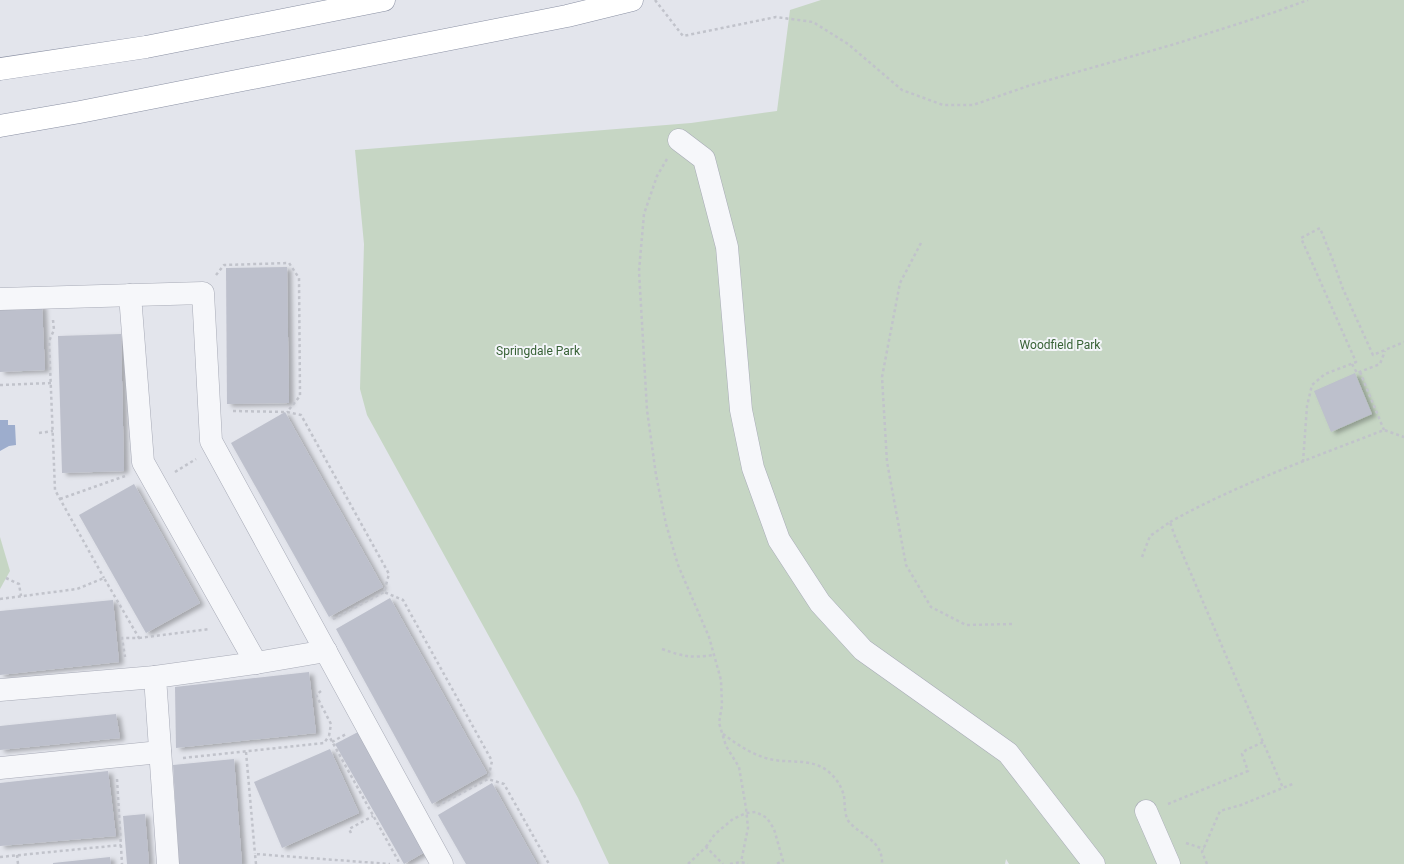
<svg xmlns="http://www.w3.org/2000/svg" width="1404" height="864" font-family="Roboto,sans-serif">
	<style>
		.green { fill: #c6d6c4 }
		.water { fill: #9dadcd }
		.building { fill: #bdc0cc; filter: url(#shadow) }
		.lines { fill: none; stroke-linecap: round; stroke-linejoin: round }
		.minor-casing { stroke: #a8abb7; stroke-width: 23 }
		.highway-casing { stroke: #8a90a3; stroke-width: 23 }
		.path { stroke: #c1c3cb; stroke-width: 2.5; stroke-dasharray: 3 3; stroke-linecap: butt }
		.minor { stroke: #f6f7fa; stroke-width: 22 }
		.highway { stroke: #fff; stroke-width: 22 }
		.labels { text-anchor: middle; stroke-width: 4; stroke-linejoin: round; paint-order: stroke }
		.park-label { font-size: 12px; fill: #386236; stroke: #f3f5f9 }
	</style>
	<defs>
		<filter id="shadow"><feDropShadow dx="4.5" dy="2.5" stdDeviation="2" flood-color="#0004"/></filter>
	</defs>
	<rect width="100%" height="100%" fill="#e3e5ec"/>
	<g class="green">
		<path d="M 821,0 L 1404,0 L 1404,864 L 1009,864 L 1006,859 L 1005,864 L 609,864 L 578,798 L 367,415 L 360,389 L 364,244 L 355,150 L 691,123 L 777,111 L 790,10 Z"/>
		<path d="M 0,537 L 10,571 L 0,589 Z"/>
	</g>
	<path class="water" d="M 0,420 L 8,420 L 8,425 L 15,425 L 16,445 L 9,446 L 0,451 Z"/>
	<g class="building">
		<path d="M 287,267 L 289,403 L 227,404 L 226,268 Z"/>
		<path d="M 42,305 L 45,370 L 0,372 L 0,307 Z"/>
		<path d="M 121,334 L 124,471 L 62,473 L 58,336 Z"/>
		<path d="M 1355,373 L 1372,414 L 1331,432 L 1314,391 Z"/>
		<path d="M 285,412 L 383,587 L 329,617 L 231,443 Z"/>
		<path d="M 134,484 L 200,603 L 146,633 L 79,515 Z"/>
		<path d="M 390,598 L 487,773 L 432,804 L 336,629 Z"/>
		<path d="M 113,600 L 119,662 L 0,675 L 0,611 Z"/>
		<path d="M 309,672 L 316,733 L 176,748 L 175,687 Z"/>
		<path d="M 116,714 L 120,738 L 0,750 L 0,726 Z"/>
		<path d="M 358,732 L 425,852 L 404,864 L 335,744 Z"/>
		<path d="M 330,749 L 359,813 L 282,848 L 254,782 Z"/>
		<path d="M 234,759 L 242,864 L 179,864 L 173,765 Z"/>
		<path d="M 108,771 L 116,836 L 0,846 L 0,783 Z"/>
		<path d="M 492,783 L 537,864 L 466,864 L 438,815 Z"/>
		<path d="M 145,814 L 149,864 L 127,864 L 123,816 Z"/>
		<path d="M 110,857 L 111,864 L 53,864 L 53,863 Z"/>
	</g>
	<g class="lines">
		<defs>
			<g id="minor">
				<path d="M 679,140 L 704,159 L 727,247 L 741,410 L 753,468 L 779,540 L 820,603 L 863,650 L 1008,753 L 1094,864"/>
				<path d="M 130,295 L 143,462 L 256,663"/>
				<path d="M 0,299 L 203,293 L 211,441 L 442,864"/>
				<path d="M 0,690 L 155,677"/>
				<path d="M 0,768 L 160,752"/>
				<path d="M 1146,811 L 1169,864"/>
				<path d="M 168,864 L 155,677 L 256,663 L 326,651"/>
			</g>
			<g id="highway">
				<path d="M 0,69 L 146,47 L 384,0"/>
				<path d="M 0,126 L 80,112 L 567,16 L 632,0"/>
			</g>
		</defs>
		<use href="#minor" class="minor-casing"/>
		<use href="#highway" class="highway-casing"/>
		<g class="path">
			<path d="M 655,0 L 683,36 L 776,17 L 813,22 L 848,44 L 902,90 L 943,105 L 973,105 L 1028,86 L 1175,44 L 1275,12 L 1308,0"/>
			<path d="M 667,159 L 657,176 L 644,214 L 639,271 L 647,410 L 656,475 L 666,524 L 678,565 L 709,637 L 721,680 L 722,705 L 719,723 L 726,746 L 739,767 L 746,808 L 748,828 L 741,862"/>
			<path d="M 921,243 L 900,283 L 882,377 L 887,462 L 906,565 L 931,607 L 966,625 L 1014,624"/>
			<path d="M 216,275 L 224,265 L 289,263 L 299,278 L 300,396 L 287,412"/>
			<path d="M 53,320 L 54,330 L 49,341 L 55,490 L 104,578"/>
			<path d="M 1352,364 L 1357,373 L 1380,364 L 1385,351"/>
			<path d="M 1360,372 L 1384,430"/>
			<path d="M 0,385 L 52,383"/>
			<path d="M 233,411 L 287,412 L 301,415 L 389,574 L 384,592 L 403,600 L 492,761 L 488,779"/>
			<path d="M 39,433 L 53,431"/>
			<path d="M 1303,462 L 1307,406 L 1312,385 L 1325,374 L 1356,362 L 1301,238 L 1320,228 L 1332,258 L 1343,289 L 1373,355 L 1404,342"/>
			<path d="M 175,472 L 196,459"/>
			<path d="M 60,499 L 125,476"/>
			<path d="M 1170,522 C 1238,484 1312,458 1384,430 L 1404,437"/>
			<path d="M 1142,557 L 1150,536 L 1170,522 L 1174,534 L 1263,742"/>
			<path d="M 6,578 L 19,584 L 21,596"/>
			<path d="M 0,599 L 77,589 L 104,578 L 139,638 L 122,638 L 125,657"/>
			<path d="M 333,619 L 384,592"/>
			<path d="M 139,638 L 210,629"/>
			<path d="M 662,649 C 685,657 690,658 714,655"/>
			<path d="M 321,691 L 316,695 L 331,724 L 329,736 L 400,864"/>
			<path d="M 723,734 C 738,745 751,754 769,759 C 789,764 813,757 830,773 C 837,779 842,788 844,796 C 845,804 844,817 850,823 C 862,836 883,841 882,864"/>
			<path d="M 332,742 L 346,734"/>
			<path d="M 246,752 L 255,854"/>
			<path d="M 183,758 L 324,743 L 329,736"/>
			<path d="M 117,779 L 122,864"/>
			<path d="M 1168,804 L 1248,771 L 1242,754 L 1246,750 L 1263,742 L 1283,788"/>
			<path d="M 437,806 L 488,779 L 504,784 L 549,864"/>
			<path d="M 351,833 L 349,829 L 373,816"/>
			<path d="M 1186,843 L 1204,849"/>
			<path d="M 706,847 L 715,834 L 733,819 L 746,813 L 756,812 L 767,818 L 774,829 L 783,861 L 776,864"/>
			<path d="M 17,855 L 18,864"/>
			<path d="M 0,857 L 121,845"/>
			<path d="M 256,864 L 255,854 L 390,864"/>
			<path d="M 688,864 L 706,847 L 723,864"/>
			<path d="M 730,864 L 741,862 L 748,864"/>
			<path d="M 1207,864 L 1202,852 L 1220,811 L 1241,805 L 1295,783"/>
		</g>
		<use href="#minor" class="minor"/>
		<use href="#highway" class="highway"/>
	</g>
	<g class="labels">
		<g class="park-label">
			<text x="1060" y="349">Woodfield Park</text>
			<text x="538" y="355">Springdale Park</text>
		</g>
	</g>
</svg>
